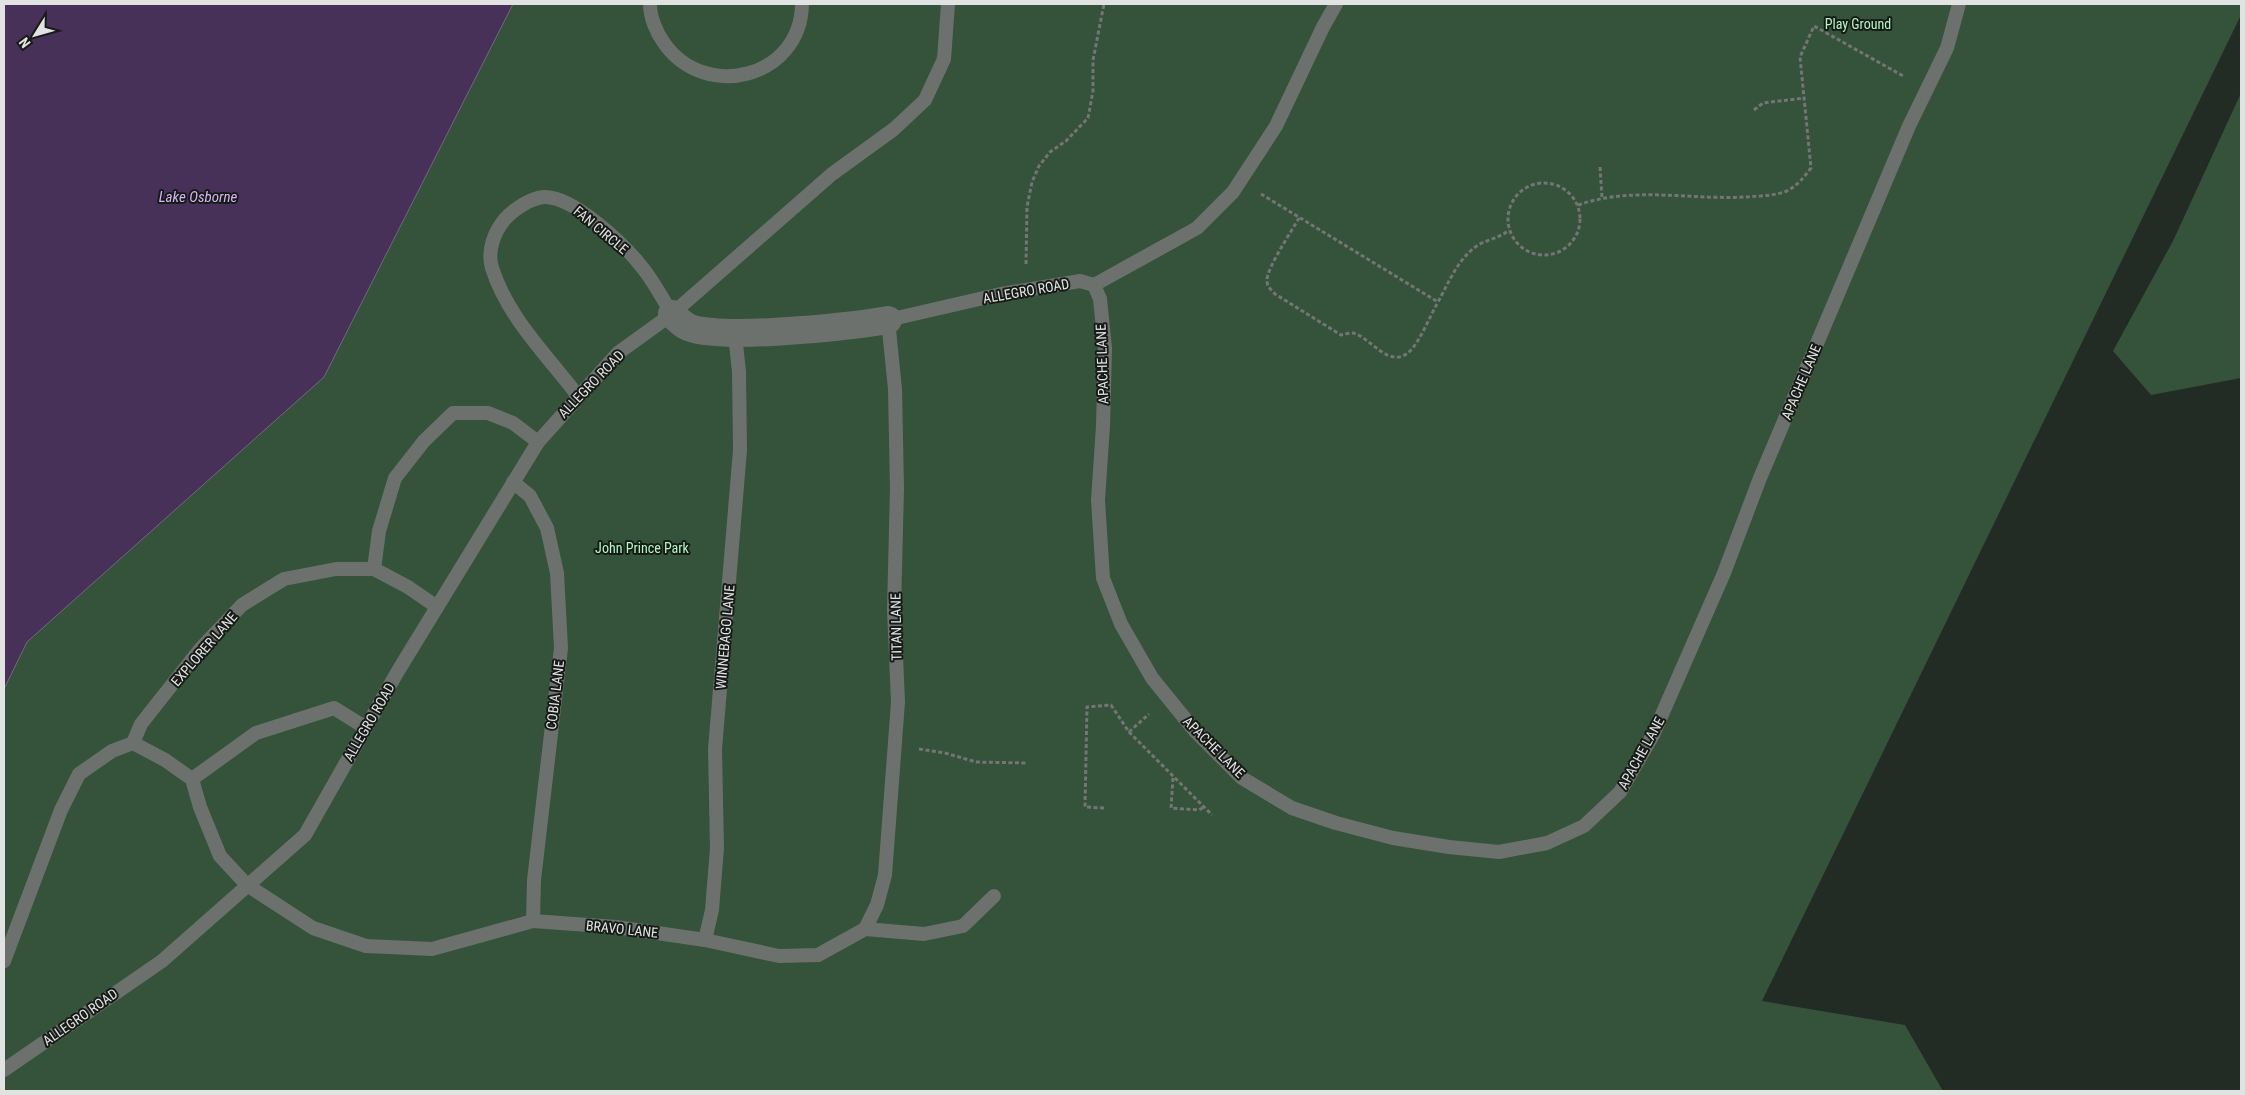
<svg xmlns="http://www.w3.org/2000/svg" width="2245" height="1095" font-family="'Roboto Condensed',sans-serif">
	<style>
		.built { fill: #232c24 }
		.green { fill: #35523b }
		.water { fill: #473158; stroke: #756681 }
		.lines { fill: none; stroke-linecap: round; stroke-linejoin: round }
		.path { stroke: #737674; stroke-width: 3; stroke-dasharray: 4 2.5; stroke-linecap: butt }
		.service { stroke: #6c716d; stroke-width: 14 }
		.minor { stroke: #6c716d; stroke-width: 28 }
		.labels { text-anchor: middle; stroke-width: 4; stroke-linejoin: round; paint-order: stroke }
		.park-label { font-size: 14px; fill: #b3f7c0; stroke: #171b18 }
		.street-label { font-size: 14px; fill: #e0e3e1; stroke: #171b18 }
		.water-label { font-size: 15px; font-style: italic; fill: #d8b3f7; stroke: #171b18 }
	</style>
	<rect width="100%" height="100%" fill="#202421"/>
	<path class="built" d="M 2241,4 L 2241,1091 L 1943,1091 L 1905,1025 L 1762,1001 Z"/>
	<g class="green">
		<path d="M 4,4 L 2241,4 L 2241,15 L 1762,1001 L 1905,1025 L 1943,1091 L 4,1091 Z"/>
		<path d="M 2241,93 L 2241,378 L 2151,395 L 2113,351 L 2173,241 Z"/>
	</g>
	<path class="water" d="M 4,4 L 513,4 L 324,377 L 27,642 L 4,689 Z"/>
	<g class="lines">
		<g class="path">
			<path d="M 1754,110 L 1763,103 L 1804,98"/>
			<path d="M 1600,167 L 1602,198"/>
			<circle cx="1544" cy="219" r="36"/>
			<path d="M 1261,194 L 1438,302 C 1449,282 1459,256 1480,244 C 1490,239 1501,237 1509,230"/>
			<path d="M 1578,205 C 1632,186 1690,200 1745,197 C 1759,196 1774,196 1787,191 C 1798,185 1804,177 1811,168 L 1800,57 L 1814,26 L 1905,77"/>
			<path d="M 1299,218 C 1293,229 1266,269 1267,281 C 1267,286 1271,290 1275,294 L 1341,335 C 1345,334 1349,333 1353,333 C 1371,337 1390,372 1411,350 C 1421,339 1430,316 1438,302"/>
			<path d="M 1026,264 L 1027,207 L 1032,182 L 1039,166 L 1050,152 L 1066,141 L 1088,118 L 1093,91 L 1093,60 L 1104,4"/>
			<path d="M 1129,732 L 1149,714"/>
			<path d="M 919,749 L 945,753 L 976,762 L 1026,763"/>
			<path d="M 1173,778 L 1171,808 L 1199,810 L 1204,807"/>
			<path d="M 1104,808 L 1085,807 L 1087,707 L 1111,705 L 1129,732 L 1212,815"/>
		</g>
		<g class="service">
			<path d="M 650,4 C 650,17 656,32 664,43 C 705,102 801,78 802,4"/>
			<path d="M 1094,285 L 1100,299 L 1105,348 L 1103,426 L 1098,500 L 1103,578 L 1121,624 L 1152,678 L 1195,731 L 1242,778 L 1292,808 L 1336,823 L 1393,838 L 1449,847 L 1499,852 L 1547,843 L 1584,826 L 1620,792 L 1653,735 L 1724,573 L 1760,478 L 1854,256 L 1909,126 L 1947,48 L 1959,4"/>
			<path d="M 578,396 C 547,355 508,318 492,268 C 487,251 494,232 505,219 C 514,209 531,198 544,197 C 573,196 624,244 641,266 C 653,280 662,298 672,314"/>
			<path d="M 513,482 L 530,496 L 547,528 L 557,573 L 561,648 L 534,880 L 533,921"/>
			<path d="M 374,569 L 379,531 L 395,478 L 424,441 L 453,413 L 488,413 L 513,423 L 538,442"/>
			<path d="M 133,743 L 165,760 L 192,779 L 200,807 L 220,856 L 247,885 L 313,928 L 366,946 L 432,949 L 533,921 L 616,927 L 705,940 L 779,956 L 818,955 L 865,929 L 924,934 L 963,926 L 994,896"/>
			<path d="M 192,779 L 256,733 L 334,708 L 366,728"/>
			<path d="M 865,929 L 877,905 L 885,875 L 898,702 L 894,610 L 897,488 L 895,389 L 888,320 L 1001,294 L 1080,281 L 1094,285 L 1197,228 L 1233,192 L 1276,126 L 1323,27 L 1336,4"/>
			<path d="M 705,940 L 712,910 L 717,848 L 715,749 L 740,450 L 739,372 L 735,334"/>
			<path d="M 4,961 L 61,810 L 79,774 L 112,751 L 133,743 L 141,724 L 201,648 L 242,605 L 284,579 L 336,569 L 374,569 L 408,587 L 437,607"/>
			<path d="M 4,1070 L 162,961 L 305,835 L 398,671 L 538,442 L 618,353 L 672,314 L 832,174 L 894,129 L 925,100 L 944,59 L 948,4"/>
		</g>
		<path class="minor" d="M 672,314 C 676,318 681,323 686,326 C 713,342 853,326 888,320"/>
	</g>
	<g class="labels">
		<g class="park-label">
			<text x="1858" y="29">Play Ground</text>
			<text x="642" y="553">John Prince Park</text>
		</g>
		<g class="street-label">
			<text transform="translate(601 230) rotate(40)" y="5">FAN CIRCLE</text>
			<text transform="translate(1026 291) rotate(-10)" y="5">ALLEGRO ROAD</text>
			<text transform="translate(1102 364) rotate(-92)" y="5">APACHE LANE</text>
			<text transform="translate(1801 382) rotate(-67)" y="5">APACHE LANE</text>
			<text transform="translate(591 384) rotate(-46)" y="5">ALLEGRO ROAD</text>
			<text transform="translate(896 627) rotate(-91)" y="5">TITAN LANE</text>
			<text transform="translate(725 637) rotate(-85)" y="5">WINNEBAGO LANE</text>
			<text transform="translate(204 649) rotate(-49)" y="5">EXPLORER LANE</text>
			<text transform="translate(555 695) rotate(-83)" y="5">COBIA LANE</text>
			<text transform="translate(369 722) rotate(-60)" y="5">ALLEGRO ROAD</text>
			<text transform="translate(1214 747) rotate(45)" y="5">APACHE LANE</text>
			<text transform="translate(1641 753) rotate(-61)" y="5">APACHE LANE</text>
			<text transform="translate(622 929) rotate(6)" y="5">BRAVO LANE</text>
			<text transform="translate(80 1017) rotate(-35)" y="5">ALLEGRO ROAD</text>
		</g>
		<g class="water-label">
			<text x="198" y="202">Lake Osborne</text>
		</g>
	</g>
	<rect width="2245" height="1095" fill="none" stroke="#e0e3e1" stroke-width="10"/>
	<g transform="translate(35 35) rotate(233)" stroke="#171b18" stroke-width="4" paint-order="stroke">
	<path d="M0-4L9 19L0 12L-9 19Z" fill="#e0e3e1"/>
	<text y="-8" font-size="14" font-weight="bold" text-anchor="middle" fill="#e0e3e1">N</text>
	</g>
</svg>
